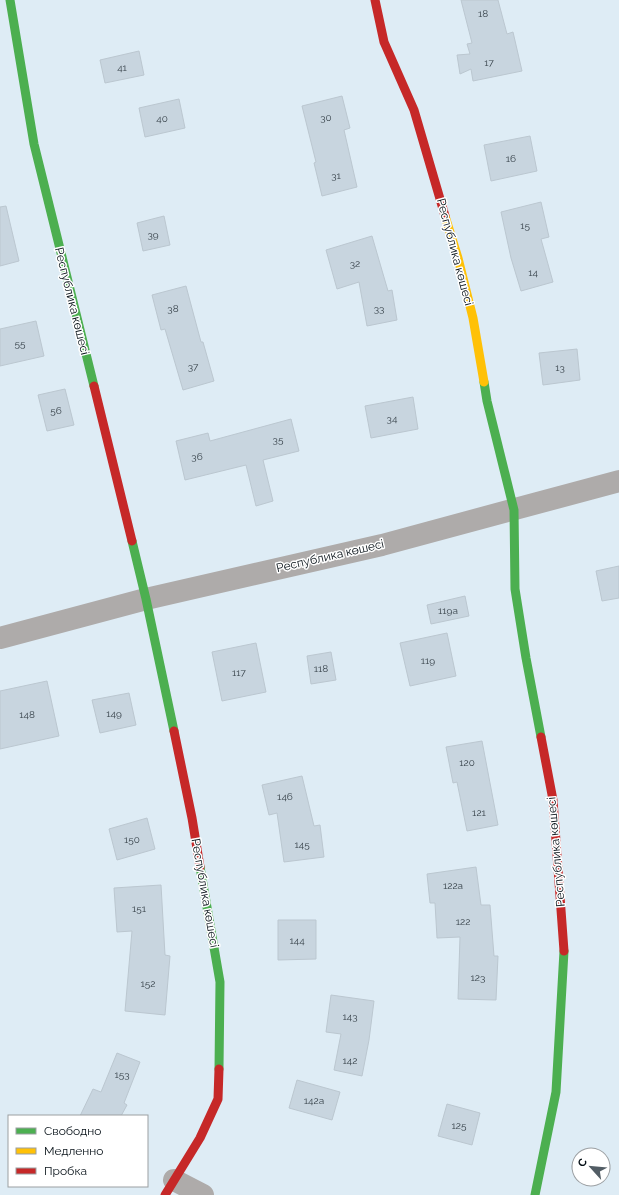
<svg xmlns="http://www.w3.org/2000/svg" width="619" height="1195" font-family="Raleway,sans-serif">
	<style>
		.building { fill: #c8d5df; stroke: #bbc7d0 }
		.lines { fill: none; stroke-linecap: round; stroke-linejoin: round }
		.street { stroke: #aeabaa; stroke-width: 22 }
		.fast { stroke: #4caf50; stroke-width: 9 }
		.slow { stroke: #ffc107; stroke-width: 9 }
		.jam { stroke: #c62828; stroke-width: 9 }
		.labels { text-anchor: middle; stroke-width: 3; stroke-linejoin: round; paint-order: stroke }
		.number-label { font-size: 10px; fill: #38434b }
		.street-label { font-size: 12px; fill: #061017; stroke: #fff }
	</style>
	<rect width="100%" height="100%" fill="#deecf5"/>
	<g class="building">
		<path d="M 461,0 L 498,0 L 507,34 L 513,32 L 522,71 L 473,81 L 471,69 L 460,74 L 457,55 L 470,54 L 467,44 L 472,43 Z"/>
		<path d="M 139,51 L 144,75 L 105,83 L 100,60 Z"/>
		<path d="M 342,96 L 350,128 L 344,130 L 357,187 L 322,196 L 314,163 L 316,162 L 302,106 Z"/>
		<path d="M 179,99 L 185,128 L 145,137 L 139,108 Z"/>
		<path d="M 530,136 L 537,171 L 491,181 L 484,145 Z"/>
		<path d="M 541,202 L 549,237 L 541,239 L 553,282 L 521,291 L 511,258 L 501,212 Z"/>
		<path d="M 6,206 L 19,261 L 0,266 L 0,207 Z"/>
		<path d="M 164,216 L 170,245 L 143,251 L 137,223 Z"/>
		<path d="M 372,236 L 388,291 L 392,290 L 397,320 L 367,326 L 359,282 L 337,289 L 326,250 Z"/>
		<path d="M 186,286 L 201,342 L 203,342 L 214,381 L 183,390 L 165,329 L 161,330 L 152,295 Z"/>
		<path d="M 36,321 L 44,356 L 0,366 L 0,329 Z"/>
		<path d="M 577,349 L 580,380 L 543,385 L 539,353 Z"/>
		<path d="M 65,389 L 74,425 L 47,431 L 38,395 Z"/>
		<path d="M 413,397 L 418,429 L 371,438 L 365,406 Z"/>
		<path d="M 291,419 L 299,451 L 263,460 L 273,501 L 256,506 L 246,465 L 185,480 L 176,441 L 208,433 L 210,441 Z"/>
		<path d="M 619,566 L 619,598 L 602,601 L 596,571 Z"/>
		<path d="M 465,596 L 469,616 L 431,624 L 427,605 Z"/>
		<path d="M 447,633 L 456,676 L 410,686 L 400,643 Z"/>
		<path d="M 256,643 L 266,692 L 222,701 L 212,652 Z"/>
		<path d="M 331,652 L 336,680 L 311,684 L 307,656 Z"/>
		<path d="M 47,681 L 59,736 L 0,749 L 0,691 Z"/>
		<path d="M 129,693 L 136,725 L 100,733 L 92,700 Z"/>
		<path d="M 482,741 L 498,825 L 467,831 L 457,782 L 453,783 L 446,747 Z"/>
		<path d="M 302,776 L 314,826 L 320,825 L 324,857 L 284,862 L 277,813 L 269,815 L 262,785 Z"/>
		<path d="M 147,818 L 155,849 L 117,860 L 109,829 Z"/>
		<path d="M 476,867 L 481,905 L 490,905 L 494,956 L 498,956 L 496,1000 L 458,999 L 460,937 L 437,938 L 435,903 L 430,903 L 427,874 Z"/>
		<path d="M 161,885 L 165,955 L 170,956 L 165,1015 L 125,1011 L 132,931 L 117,932 L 114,888 Z"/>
		<path d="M 278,920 L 316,920 L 316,959 L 278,960 Z"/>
		<path d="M 331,995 L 374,1001 L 369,1040 L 362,1076 L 334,1070 L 341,1034 L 326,1032 Z"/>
		<path d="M 117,1053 L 140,1062 L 124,1103 L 127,1105 L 121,1116 L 80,1116 L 93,1089 L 101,1092 Z"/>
		<path d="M 297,1080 L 340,1092 L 332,1120 L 289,1108 Z"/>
		<path d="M 447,1104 L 480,1113 L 472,1145 L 438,1136 Z"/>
	</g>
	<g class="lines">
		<g class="street">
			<path d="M 0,638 L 146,599 L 382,545 L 619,481"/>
			<path d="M 174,1180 L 203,1195"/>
		</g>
		<g class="fast">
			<path d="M 10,0 L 34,144 L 94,386"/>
			<path d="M 484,382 L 487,401 L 514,510 L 515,589 L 526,658 L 541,737"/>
			<path d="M 132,541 L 146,599 L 174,731"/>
			<path d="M 200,867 L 220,982 L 219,1069"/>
			<path d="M 535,1195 L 556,1092 L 564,951"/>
		</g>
		<path class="slow" d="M 445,216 L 458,258 L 473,318 L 484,382"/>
		<g class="jam">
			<path d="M 375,0 L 384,42 L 414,110 L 445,216"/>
			<path d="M 94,386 L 132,541"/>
			<path d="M 174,731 L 192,818 L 200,867"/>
			<path d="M 541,737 L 553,800 L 564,951"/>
			<path d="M 165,1195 L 200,1138 L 218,1099 L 219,1069"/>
		</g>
	</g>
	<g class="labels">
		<g class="number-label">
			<text x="483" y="17">18</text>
			<text x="489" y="66">17</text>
			<text x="122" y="71">41</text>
			<text x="326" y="121">30</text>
			<text x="162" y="122">40</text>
			<text x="511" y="162">16</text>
			<text x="336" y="179">31</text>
			<text x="525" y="229">15</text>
			<text x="153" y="238">39</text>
			<text x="355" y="267">32</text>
			<text x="533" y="276">14</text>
			<text x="173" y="312">38</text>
			<text x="379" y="312">33</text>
			<text x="20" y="347">55</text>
			<text x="193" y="370">37</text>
			<text x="560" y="371">13</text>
			<text x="56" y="414">56</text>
			<text x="392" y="422">34</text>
			<text x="278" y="443">35</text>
			<text x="197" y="460">36</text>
			<text x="448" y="614">119а</text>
			<text x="428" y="664">119</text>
			<text x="321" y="672">118</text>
			<text x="239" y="676">117</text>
			<text x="114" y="717">149</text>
			<text x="27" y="718">148</text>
			<text x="467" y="766">120</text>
			<text x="285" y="800">146</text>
			<text x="479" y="816">121</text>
			<text x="132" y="843">150</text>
			<text x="302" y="848">145</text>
			<text x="453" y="889">122а</text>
			<text x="139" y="912">151</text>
			<text x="463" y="925">122</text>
			<text x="297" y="944">144</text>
			<text x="478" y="981">123</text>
			<text x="148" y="987">152</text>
			<text x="350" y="1020">143</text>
			<text x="350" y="1064">142</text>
			<text x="122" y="1078">153</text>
			<text x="314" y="1104">142а</text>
			<text x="459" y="1129">125</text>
		</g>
		<g class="street-label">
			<text transform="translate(455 252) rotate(75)" y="4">Республика көшесі</text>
			<text transform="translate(72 301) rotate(76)" y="4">Республика көшесі</text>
			<text transform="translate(330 556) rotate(-13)" y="4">Республика көшесі</text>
			<text transform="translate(556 852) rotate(-95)" y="4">Республика көшесі</text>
			<text transform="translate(205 893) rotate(80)" y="4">Республика көшесі</text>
		</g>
	</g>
	<rect x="8" y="1115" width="140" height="72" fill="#ffffff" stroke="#9b9fa2"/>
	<rect x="16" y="1128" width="20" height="6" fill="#4caf50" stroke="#9b9fa2"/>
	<text x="44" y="1135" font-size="12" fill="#061017">Свободно</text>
	<rect x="16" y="1148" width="20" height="6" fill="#ffc107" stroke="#9b9fa2"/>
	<text x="44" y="1155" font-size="12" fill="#061017">Медленно</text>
	<rect x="16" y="1168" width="20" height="6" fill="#c62828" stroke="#9b9fa2"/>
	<text x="44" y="1175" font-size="12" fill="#061017">Пробка</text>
	<g transform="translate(591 1167) rotate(297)"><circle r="19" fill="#ffffff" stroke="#9b9fa2"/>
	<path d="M0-3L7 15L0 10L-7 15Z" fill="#525d65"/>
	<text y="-6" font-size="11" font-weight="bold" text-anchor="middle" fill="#061017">С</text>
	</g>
</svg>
